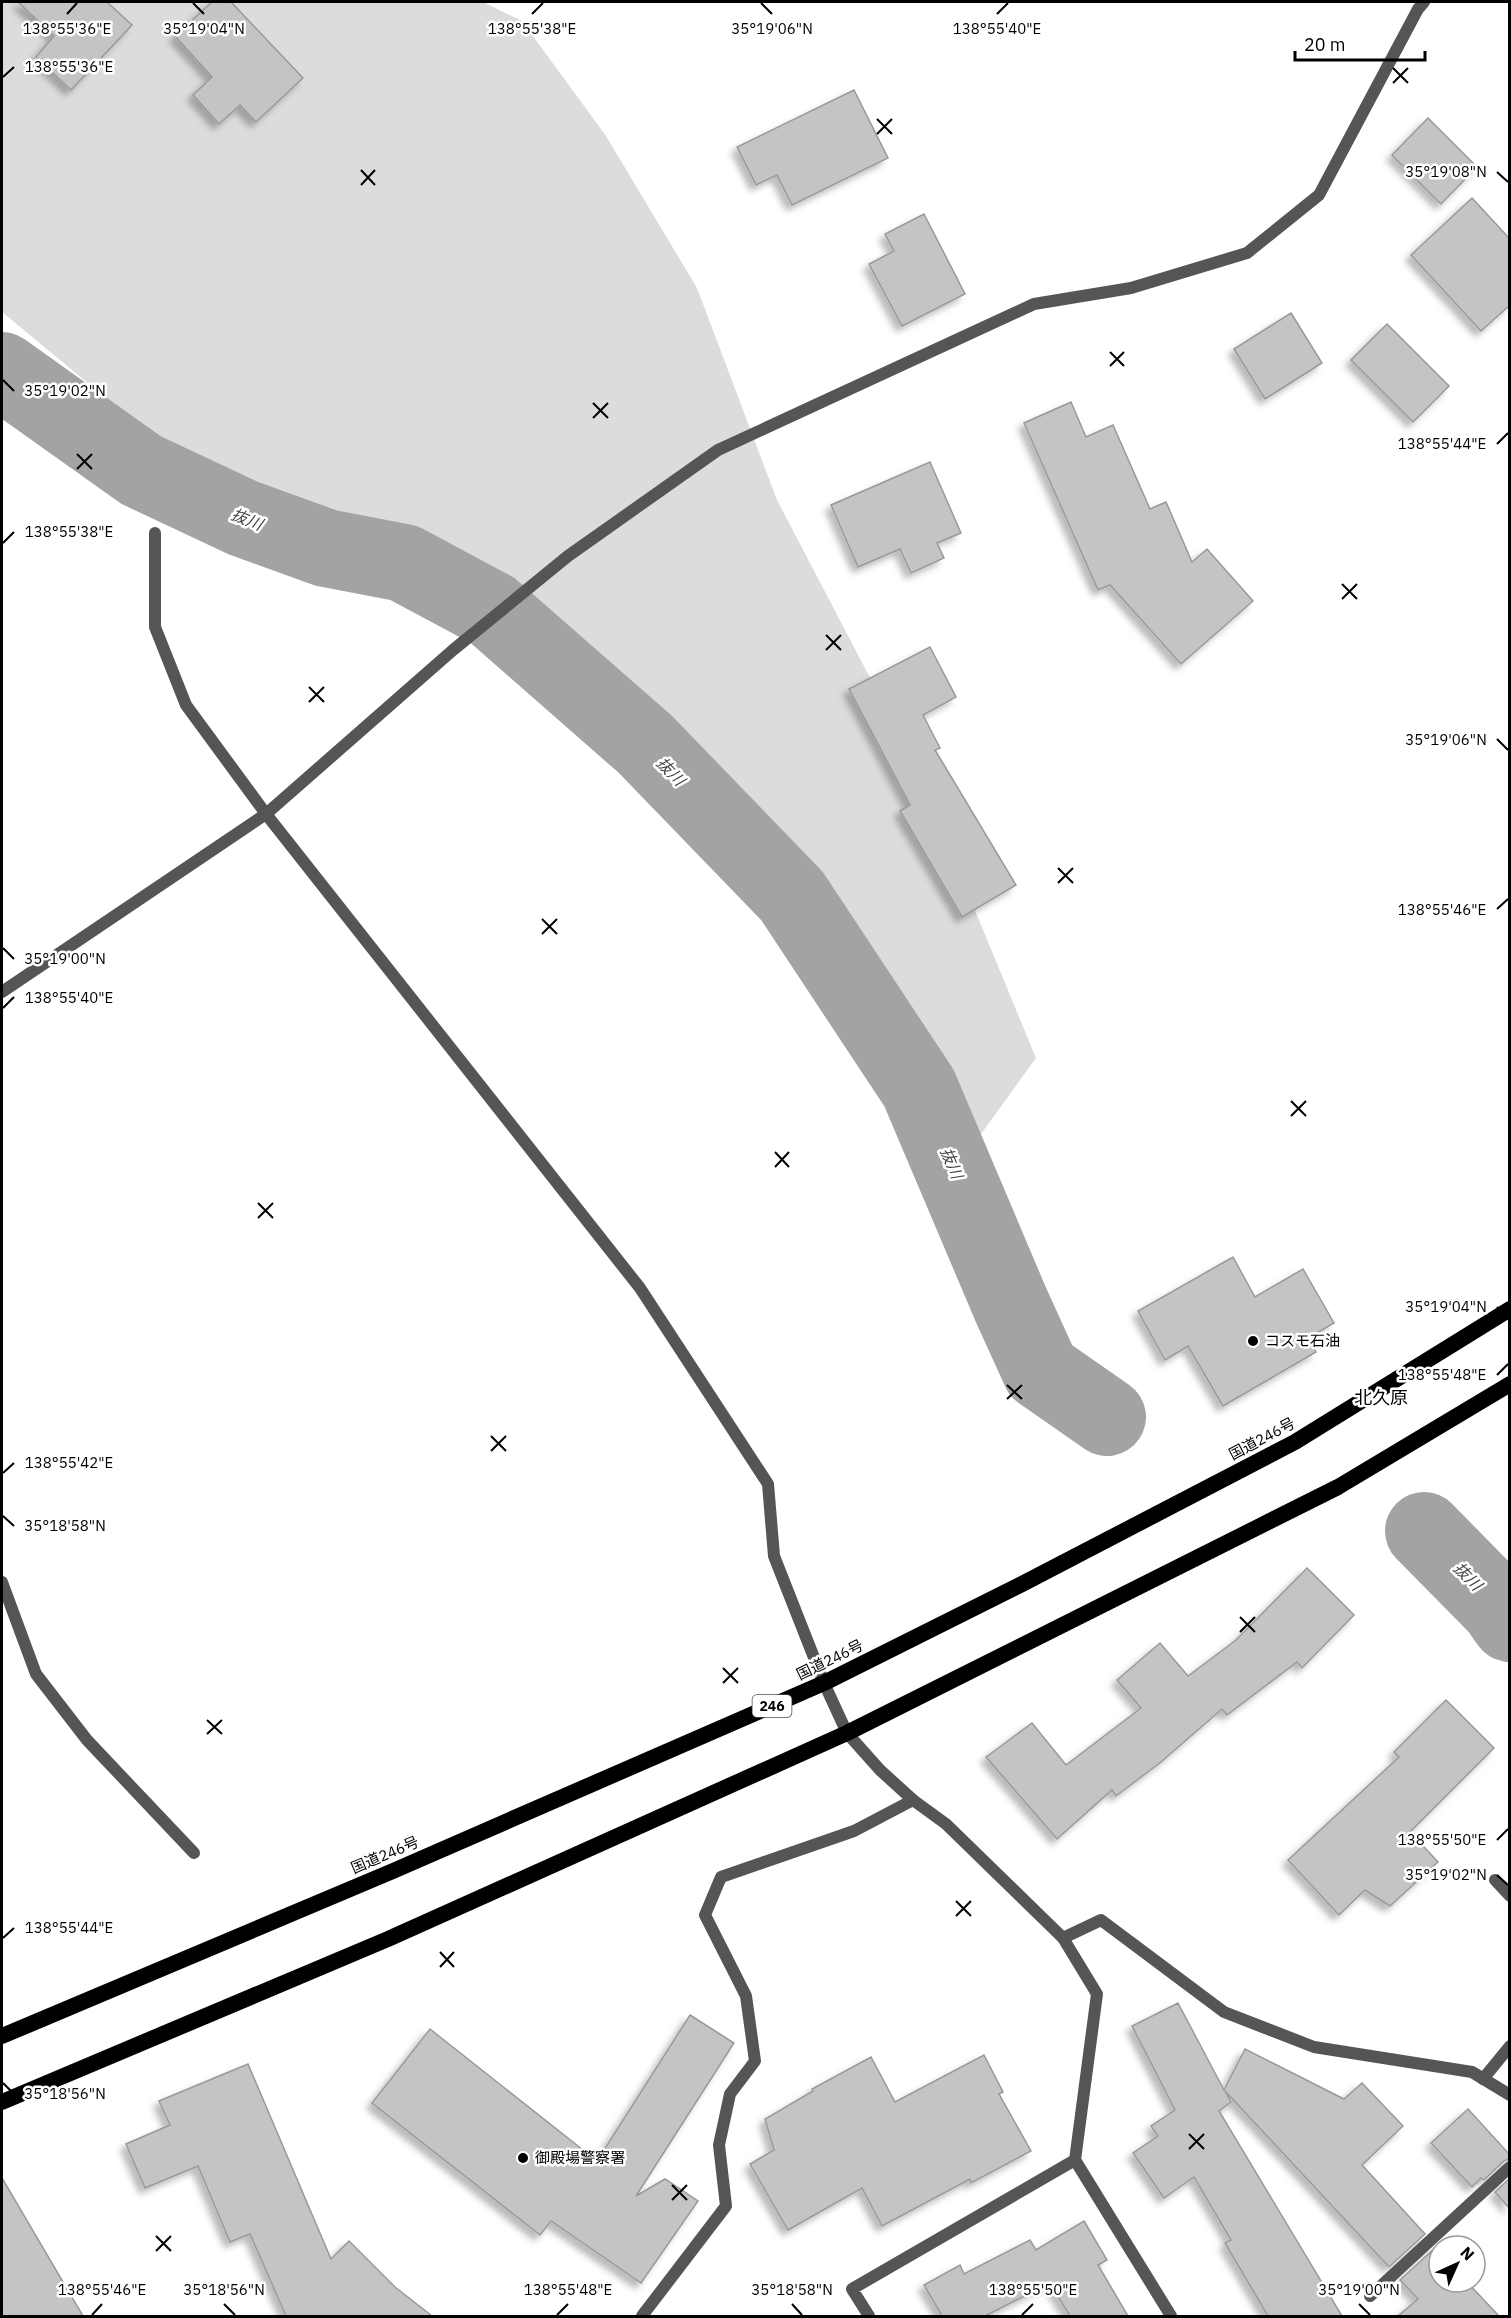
<svg xmlns="http://www.w3.org/2000/svg" width="1511" height="2318" font-family="'IBM Plex Sans','Noto Sans JP',sans-serif">
	<style>
		.green { fill: #dcdcdc }
		.lines { fill: none; stroke-linecap: round; stroke-linejoin: round }
		.river { stroke: #a3a3a3; stroke-width: 78 }
		.building { fill: #c4c4c4; stroke: #999; stroke-width: 1.5; filter: url(#shadow) }
		.service { stroke: #555; stroke-width: 12 }
		.minor { stroke: #555; stroke-width: 12 }
		.trunk { stroke: #000; stroke-width: 16 }
		.ticks { fill: none; stroke: #000; stroke-width: 2 }
		.poi-dot { fill: #000; stroke: #fff; stroke-width: 2 }
		.labels { text-anchor: middle; stroke-width: 5; stroke-linejoin: round; paint-order: stroke }
		.shield { fill: #fff; stroke: #4c4c4c; stroke-width: 1.5 }
		.shield-label { font-size: 14px; font-weight: bold; fill: #000 }
		.poi-label { font-size: 15px; fill: #000; stroke: #fff; text-anchor: start }
		.street-label { font-size: 15px; fill: #000; stroke: #fff }
		.water-label { font-size: 16px; font-style: italic; fill: #444; stroke: #fff }
		.quarter-label { font-size: 18px; fill: #000; stroke: #fff }
		.ticks-label { font-size: 15px; text-anchor: middle; fill: #000; stroke: #fff; stroke-width: 5; stroke-linejoin: round; paint-order: stroke }
	</style>
	<defs>
		<filter id="shadow"><feDropShadow dx="-5.5" dy="5.5" stdDeviation="3" flood-color="#0004"/></filter>
	</defs>
	<rect width="100%" height="100%" fill="#fff"/>
	<path class="green" d="M 2,2 L 483,2 L 522,21 L 606,136 L 697,288 L 777,500 L 912,758 L 1036,1058 L 968,1152 L 764,825 L 409,598 L 200,476 L 2,312 Z"/>
	<g class="lines">
		<g class="river">
			<path d="M 2,371 L 141,470 L 243,518 L 326,548 L 404,563 L 492,610 L 645,744 L 792,896 L 919,1088 L 1011,1305 L 1041,1371 L 1107,1417"/>
			<path d="M 1424,1531 L 1498,1606 L 1510,1623"/>
		</g>
	</g>
	<g class="building">
		<path d="M 18,2 L 107,2 L 132,25 L 71,90 L 36,57 L 54,36 Z"/>
		<path d="M 212,2 L 231,2 L 303,78 L 256,122 L 240,105 L 219,124 L 193,95 L 212,77 L 175,36 Z"/>
		<path d="M 854,90 L 888,158 L 792,205 L 777,175 L 756,185 L 737,147 Z"/>
		<path d="M 1428,118 L 1477,167 L 1441,204 L 1392,155 Z"/>
		<path d="M 1472,198 L 1509,238 L 1509,306 L 1481,331 L 1411,255 Z"/>
		<path d="M 924,214 L 965,294 L 902,326 L 869,264 L 894,251 L 885,234 Z"/>
		<path d="M 1291,313 L 1322,363 L 1265,399 L 1234,349 Z"/>
		<path d="M 1387,324 L 1449,386 L 1413,422 L 1351,360 Z"/>
		<path d="M 1071,402 L 1086,437 L 1113,425 L 1150,509 L 1166,502 L 1192,562 L 1207,549 L 1253,601 L 1181,664 L 1110,585 L 1098,590 L 1024,423 Z"/>
		<path d="M 930,462 L 961,533 L 937,543 L 944,558 L 911,573 L 900,549 L 858,567 L 831,505 Z"/>
		<path d="M 930,647 L 956,697 L 923,715 L 940,748 L 935,750 L 1016,885 L 962,917 L 900,811 L 910,805 L 849,689 Z"/>
		<path d="M 1233,1257 L 1255,1297 L 1303,1269 L 1334,1323 L 1308,1338 L 1316,1352 L 1223,1406 L 1188,1346 L 1165,1360 L 1138,1311 Z"/>
		<path d="M 1307,1568 L 1354,1615 L 1302,1668 L 1297,1662 L 1227,1715 L 1222,1709 L 1161,1762 L 1116,1796 L 1112,1790 L 1057,1839 L 986,1757 L 1032,1723 L 1066,1765 L 1141,1708 L 1117,1680 L 1160,1643 L 1188,1676 L 1236,1640 Z"/>
		<path d="M 1446,1700 L 1494,1748 L 1410,1832 L 1438,1862 L 1390,1906 L 1365,1890 L 1339,1915 L 1288,1860 L 1399,1757 L 1394,1752 Z"/>
		<path d="M 1178,2003 L 1224,2090 L 1245,2049 L 1344,2099 L 1362,2083 L 1403,2126 L 1362,2165 L 1425,2234 L 1389,2267 L 1225,2091 L 1231,2102 L 1219,2111 L 1342,2316 L 1268,2316 L 1225,2243 L 1231,2240 L 1194,2177 L 1164,2198 L 1133,2153 L 1158,2136 L 1151,2126 L 1175,2110 L 1132,2026 Z"/>
		<path d="M 690,2015 L 734,2043 L 636,2196 L 665,2179 L 698,2201 L 641,2283 L 551,2221 L 540,2235 L 372,2103 L 430,2029 L 597,2161 Z"/>
		<path d="M 984,2055 L 1003,2092 L 999,2094 L 1031,2151 L 971,2183 L 970,2179 L 882,2226 L 862,2188 L 788,2230 L 750,2164 L 774,2150 L 765,2119 L 813,2091 L 812,2089 L 871,2057 L 895,2102 Z"/>
		<path d="M 248,2064 L 331,2259 L 349,2241 L 395,2287 L 432,2316 L 286,2316 L 250,2234 L 230,2242 L 198,2166 L 145,2188 L 126,2144 L 170,2125 L 159,2101 Z"/>
		<path d="M 1468,2109 L 1509,2154 L 1509,2159 L 1504,2161 L 1484,2180 L 1481,2178 L 1472,2187 L 1431,2143 Z"/>
		<path d="M 2,2178 L 83,2316 L 2,2316 Z"/>
		<path d="M 1509,2179 L 1509,2208 L 1495,2192 Z"/>
		<path d="M 1084,2221 L 1107,2260 L 1098,2265 L 1128,2316 L 1070,2316 L 1050,2283 L 985,2316 L 942,2316 L 924,2285 L 960,2265 L 964,2274 L 1030,2240 L 1036,2250 Z"/>
		<path d="M 1437,2246 L 1439,2248 L 1439,2282 L 1467,2282 L 1499,2316 L 1398,2316 L 1418,2299 L 1400,2280 Z"/>
	</g>
	<g class="lines">
		<path class="service" d="M 2,1582 L 36,1674 L 87,1740 L 194,1853"/>
		<g class="minor">
			<path d="M 155,533 L 155,627 L 186,705 L 266,814 L 640,1288 L 768,1484 L 774,1556 L 824,1683 L 847,1733 L 880,1770 L 913,1800 L 946,1824 L 1063,1938 L 1097,1994 L 1075,2160 L 852,2289 L 869,2316"/>
			<path d="M 2,992 L 266,814 L 453,650 L 568,556 L 718,450 L 1034,304 L 1131,288 L 1247,253 L 1319,195 L 1418,9 L 1424,2"/>
			<path d="M 1495,1880 L 1510,1896"/>
			<path d="M 1063,1938 L 1101,1920 L 1224,2012 L 1314,2047 L 1472,2072 L 1510,2095"/>
			<path d="M 1483,2079 L 1510,2046"/>
			<path d="M 1075,2160 L 1171,2316"/>
			<path d="M 1370,2296 L 1510,2167"/>
			<path d="M 642,2316 L 726,2206 L 719,2145 L 730,2094 L 755,2061 L 746,1996 L 705,1915 L 721,1877 L 854,1831 L 913,1800"/>
		</g>
		<g class="trunk">
			<path d="M 2,2036 L 393,1871 L 824,1683 L 1022,1584 L 1295,1442 L 1510,1309"/>
			<path d="M 2,2102 L 388,1939 L 847,1733 L 1338,1487 L 1510,1384"/>
		</g>
	</g>
	<path class="ticks" d="M 193,3 L 204,14M 761,3 L 772,14M 67,14 L 77,3M 532,14 L 543,3M 997,14 L 1008,3M 1393,68 L 1408,83M 3,77 L 14,67M 1393,83 L 1408,68M 877,119 L 892,134M 877,134 L 892,119M 361,170 L 375,185M 1497,172 L 1508,182M 361,185 L 375,170M 1110,352 L 1124,366M 1110,366 L 1124,352M 3,380 L 14,391M 593,403 L 608,418M 593,418 L 608,403M 1497,444 L 1508,433M 77,454 L 92,469M 77,469 L 92,454M 3,543 L 14,532M 1342,584 L 1357,599M 1342,599 L 1357,584M 826,635 L 841,650M 826,650 L 841,635M 309,687 L 324,702M 309,702 L 324,687M 1497,739 L 1508,750M 1058,868 L 1073,883M 1058,883 L 1073,868M 1497,909 L 1508,899M 542,919 L 557,934M 542,934 L 557,919M 3,948 L 14,959M 3,1008 L 14,997M 1291,1101 L 1306,1116M 1291,1116 L 1306,1101M 775,1152 L 789,1167M 775,1167 L 789,1152M 258,1203 L 273,1218M 258,1218 L 273,1203M 1497,1307 L 1508,1318M 1497,1375 L 1508,1364M 1007,1385 L 1022,1399M 1007,1399 L 1022,1385M 491,1436 L 506,1451M 491,1451 L 506,1436M 3,1473 L 14,1463M 3,1516 L 14,1526M 1240,1617 L 1255,1632M 1240,1632 L 1255,1617M 723,1668 L 738,1683M 723,1683 L 738,1668M 207,1720 L 222,1734M 207,1734 L 222,1720M 1497,1840 L 1508,1829M 1497,1875 L 1508,1885M 956,1901 L 971,1916M 956,1916 L 971,1901M 3,1938 L 14,1928M 440,1952 L 454,1967M 440,1967 L 454,1952M 3,2083 L 14,2094M 1189,2134 L 1204,2149M 1189,2149 L 1204,2134M 672,2185 L 687,2200M 672,2200 L 687,2185M 156,2236 L 171,2251M 156,2251 L 171,2236M 224,2304 L 235,2315M 792,2304 L 802,2315M 1359,2304 L 1370,2315M 92,2315 L 102,2304M 557,2315 L 568,2304M 1022,2315 L 1033,2304"/>
	<g class="poi-dot">
		<circle cx="1253" cy="1341" r="6"/>
		<circle cx="523" cy="2158" r="6"/>
	</g>
	<g class="labels">
		<rect class="shield" x="752.5" y="1695" width="39" height="22" rx="4.5"/>
		<g class="shield-label">
			<text x="772" y="1711">246</text>
		</g>
		<g class="poi-label">
			<text x="1265" y="1346">コスモ石油</text>
			<text x="535" y="2163">御殿場警察署</text>
		</g>
		<g class="street-label">
			<text transform="translate(1262 1439) rotate(-28)" y="5">国道246号</text>
			<text transform="translate(830 1660) rotate(-26)" y="5">国道246号</text>
			<text transform="translate(385 1855) rotate(-23)" y="5">国道246号</text>
		</g>
		<g class="water-label">
			<text transform="translate(247 519) rotate(22)" y="6">抜川</text>
			<text transform="translate(671 771) rotate(46)" y="6">抜川</text>
			<text transform="translate(952 1163) rotate(67)" y="6">抜川</text>
			<text transform="translate(1468 1576) rotate(45)" y="6">抜川</text>
		</g>
		<g class="quarter-label">
			<text x="1381" y="1404">北久原</text>
		</g>
	</g>
	<g class="ticks-label">
		<text x="67" y="34">138°55'36"E</text>
		<text x="204" y="34">35°19'04"N</text>
		<text x="532" y="34">138°55'38"E</text>
		<text x="772" y="34">35°19'06"N</text>
		<text x="997" y="34">138°55'40"E</text>
		<text x="69" y="72">138°55'36"E</text>
		<text x="1446" y="177">35°19'08"N</text>
		<text x="65" y="396">35°19'02"N</text>
		<text x="1442" y="449">138°55'44"E</text>
		<text x="69" y="537">138°55'38"E</text>
		<text x="1446" y="745">35°19'06"N</text>
		<text x="1442" y="915">138°55'46"E</text>
		<text x="65" y="964">35°19'00"N</text>
		<text x="69" y="1003">138°55'40"E</text>
		<text x="1446" y="1312">35°19'04"N</text>
		<text x="1442" y="1380">138°55'48"E</text>
		<text x="69" y="1468">138°55'42"E</text>
		<text x="65" y="1531">35°18'58"N</text>
		<text x="1442" y="1845">138°55'50"E</text>
		<text x="1446" y="1880">35°19'02"N</text>
		<text x="69" y="1933">138°55'44"E</text>
		<text x="65" y="2099">35°18'56"N</text>
		<text x="102" y="2295">138°55'46"E</text>
		<text x="224" y="2295">35°18'56"N</text>
		<text x="568" y="2295">138°55'48"E</text>
		<text x="792" y="2295">35°18'58"N</text>
		<text x="1033" y="2295">138°55'50"E</text>
		<text x="1359" y="2295">35°19'00"N</text>
	</g>
	<rect width="1511" height="2318" fill="none" stroke="#000000" stroke-width="6"/>
	<g transform="translate(1457 2264) rotate(45)"><circle r="28" fill="#ffffff" stroke="#999999" stroke-width="1.5"/>
	<path d="M0-4.5L10 22L0 15L-10 22Z" fill="#000000"/>
	<text y="-9" font-size="16" font-weight="bold" text-anchor="middle" fill="#000000">N</text>
	</g>
	<path d="M1295 51v9h130v-9" fill="none" stroke="#000000" stroke-width="3"/>
	<text x="1304" y="51" font-size="18" fill="#000000" stroke="#ffffff" stroke-width="4.5" paint-order="stroke">20 m</text>
</svg>
